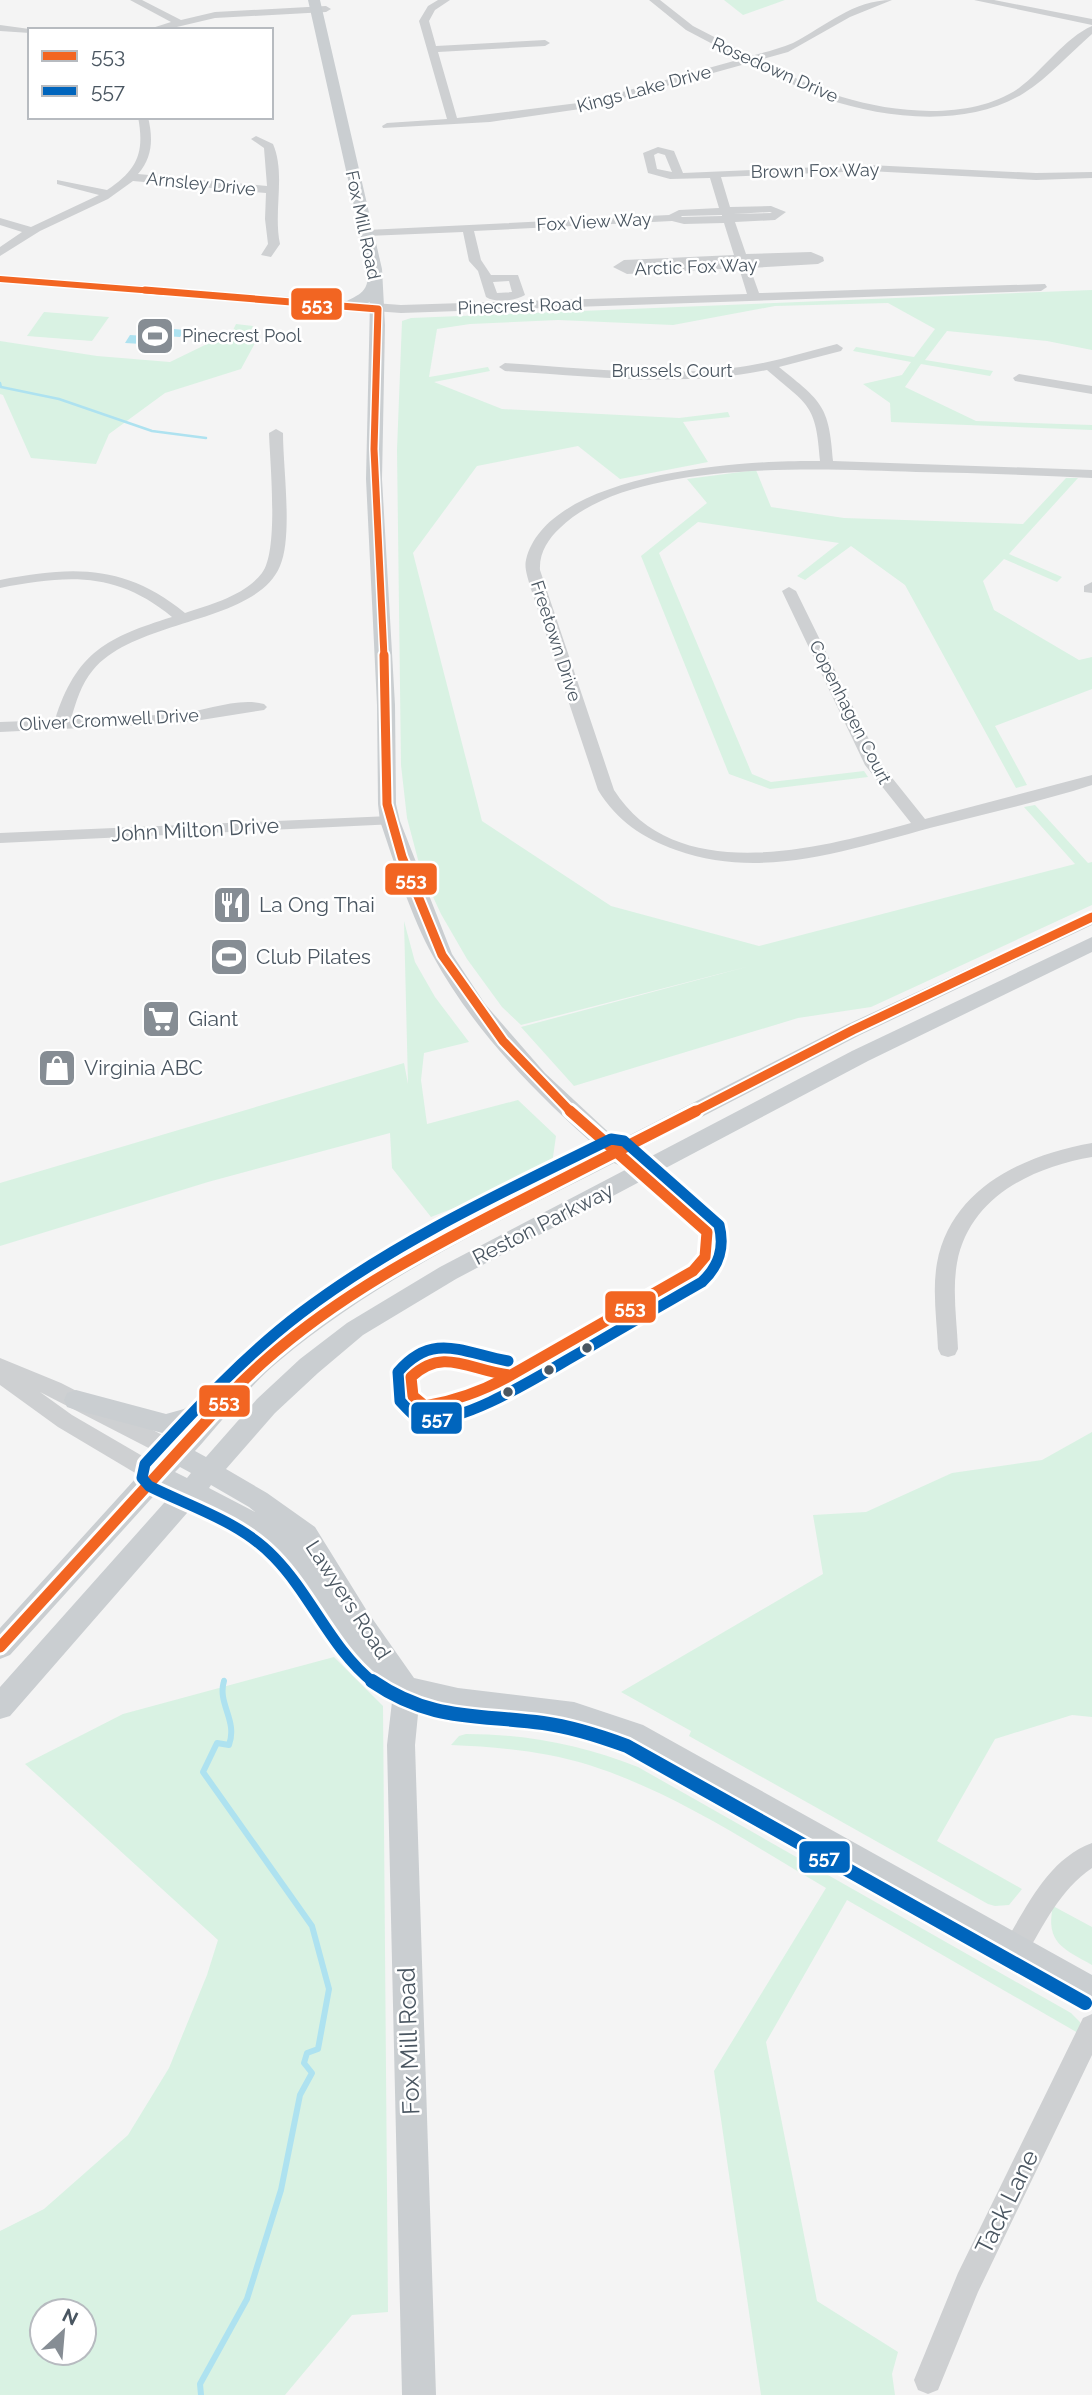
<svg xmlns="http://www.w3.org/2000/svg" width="1092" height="2395" font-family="Raleway,sans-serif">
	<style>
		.green { fill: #d9f2e3; fill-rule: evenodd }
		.water { fill: #aee2f0 }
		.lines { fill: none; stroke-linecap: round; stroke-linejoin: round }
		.stream-far2 { stroke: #aee2f0; stroke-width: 2.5 }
		.stream-far1 { stroke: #aee2f0; stroke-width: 4.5 }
		.stream { stroke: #aee2f0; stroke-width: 6 }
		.minor { fill: #ced0d2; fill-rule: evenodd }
		.major { fill: #caced1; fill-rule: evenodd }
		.bus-1-far3-casing { stroke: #fff; stroke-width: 9 }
		.bus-1-far2-casing { stroke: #fff; stroke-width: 10 }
		.bus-1-far1-casing { stroke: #fff; stroke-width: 13 }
		.bus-1-casing { stroke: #fff; stroke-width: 17 }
		.bus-2-far1-casing { stroke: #fff; stroke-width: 17 }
		.bus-2-casing { stroke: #fff; stroke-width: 19 }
		.bus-1-far3 { stroke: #f26522; stroke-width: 6 }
		.bus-1-far2 { stroke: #f26522; stroke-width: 7 }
		.bus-1-far1 { stroke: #f26522; stroke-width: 9 }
		.bus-1 { stroke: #f26522; stroke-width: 11 }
		.bus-2-far1 { stroke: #0065bd; stroke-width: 11 }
		.bus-2 { stroke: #0065bd; stroke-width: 14 }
		.bus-dot { fill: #4a5661; stroke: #fff; stroke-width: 2.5 }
		.labels { text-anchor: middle; stroke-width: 5; stroke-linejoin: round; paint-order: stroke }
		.far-street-label { font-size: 18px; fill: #4a5661; stroke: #fff }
		.far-poi-label { font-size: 18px; fill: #4a5661; stroke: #fff; text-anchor: start }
		.street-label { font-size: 21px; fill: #4a5661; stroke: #fff }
		.poi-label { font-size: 21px; fill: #4a5661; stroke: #fff; text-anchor: start }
		.near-street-label { font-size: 24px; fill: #4a5661; stroke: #fff }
		.line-badge { stroke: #fff; stroke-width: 2.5 }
		.badge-label { font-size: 19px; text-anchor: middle; font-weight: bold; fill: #fff }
	</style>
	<rect width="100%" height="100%" fill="#f4f4f4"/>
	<g class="green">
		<path d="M 724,0 L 785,0 L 743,15 Z"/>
		<path d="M 1092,290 L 1092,350 L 1047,341 L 947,331 L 925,360 L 993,371 L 990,376 L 921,364 L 905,387 L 976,421 L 1092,425 L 1092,430 L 891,422 L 890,403 L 863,384 L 902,375 L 911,362 L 853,351 L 856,347 L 914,357 L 935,329 L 888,303 L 775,306 L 673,325 L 558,320 L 470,324 L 437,329 L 429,377 L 488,367 L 490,371 L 434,382 L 502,409 L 679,418 L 728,412 L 730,417 L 683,422 L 708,462 L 620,479 L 578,446 L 477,466 L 413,553 L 482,821 L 611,906 L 759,946 L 1075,864 L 1024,807 L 1035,805 L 1088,863 L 1092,862 L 1092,905 L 871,1007 L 798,1018 L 574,1086 L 521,1027 L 750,966 L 521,1025 L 502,1007 L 467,959 L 441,914 L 421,871 L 407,818 L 401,765 L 397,450 L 402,321 L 411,318 Z"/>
		<path d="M 44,312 L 109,317 L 92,341 L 27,336 Z"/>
		<path d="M 236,324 L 253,326 L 248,336 L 260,334 L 241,369 L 165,393 L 109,434 L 96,464 L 31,458 L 3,395 L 0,394 L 0,341 L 97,356 L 170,362 L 207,344 L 228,340 Z"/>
		<path d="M 756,470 L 771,507 L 844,518 L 1023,524 L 1066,478 L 1078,478 L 1009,554 L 1062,577 L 1057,582 L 1004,559 L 983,581 L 994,610 L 1079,660 L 1092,657 L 1092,689 L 995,726 L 1027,785 L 1016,788 L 905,585 L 851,546 L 805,580 L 797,576 L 839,543 L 698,522 L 659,553 L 752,774 L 771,782 L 864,771 L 868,777 L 770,789 L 729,774 L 641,556 L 707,503 L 687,479 Z"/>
		<path d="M 404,921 L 415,962 L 435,997 L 469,1042 L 424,1053 L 421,1080 L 427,1124 L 518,1100 L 556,1136 L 552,1164 L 502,1189 L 431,1217 L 392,1168 L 390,1133 L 208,1182 L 0,1246 L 0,1183 L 404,1063 L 408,1084 Z"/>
		<path d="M 1092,1432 L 1092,1717 L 1072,1715 L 995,1739 L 937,1841 L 1022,1889 L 1009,1905 L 995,1906 L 988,1904 L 689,1736 L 691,1731 L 621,1692 L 823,1574 L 813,1515 L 866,1512 L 952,1473 L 1042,1460 Z"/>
		<path d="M 334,1657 L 383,1706 L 388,2312 L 352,2315 L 285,2395 L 0,2395 L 0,2231 L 44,2209 L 128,2135 L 169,2068 L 207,1975 L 218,1940 L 25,1764 L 123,1714 ZM 42,2311 L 84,2311 L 84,2353 L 42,2353 Z"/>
		<path d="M 466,1734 C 526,1734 582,1745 638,1767 L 1071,2013 L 1080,2022 L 1085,2037 L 847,1900 L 766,2042 L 817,2301 L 898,2352 L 892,2374 L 895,2395 L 761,2395 L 714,2071 L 826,1888 C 749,1843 674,1792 589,1765 C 544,1751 497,1747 451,1745 L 459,1736 Z"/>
		<path d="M 1053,1906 L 1092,1927 L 1092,1965 C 1064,1949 1045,1943 1053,1906 Z"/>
	</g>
	<path class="water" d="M 151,327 L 185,330 L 180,337 L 165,336 L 159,345 L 125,343 L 130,335 L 145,336 Z"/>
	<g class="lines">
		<path class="stream-far2" d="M 0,383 L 1,387 L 59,399 L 152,431 L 206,438"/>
		<path class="stream-far1" d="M 223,1683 L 224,1680"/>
		<path class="stream" d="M 201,2395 L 200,2384 L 247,2299 L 281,2190 L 300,2095 L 312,2073 L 304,2063 L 307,2053 L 318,2049 L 329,1989 L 312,1926 L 203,1772 L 217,1743 L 229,1745 C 238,1720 217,1704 224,1681"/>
		<g class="minor">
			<path d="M 130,0 L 142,0 L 181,20 L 215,12 L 326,6 L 331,9 L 326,12 L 215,18 L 164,30 L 146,30 L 171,22 Z"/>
			<path d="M 438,0 L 450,0 L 435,10 L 429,21 L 436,46 L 545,40 L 550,43 L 545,46 L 438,52 L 457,118 L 586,102 L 741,59 L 686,30 L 649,0 L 660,0 L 693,26 L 751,56 C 765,52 779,49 793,43 C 826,26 853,0 892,0 L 850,17 L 788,52 L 759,60 C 786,73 813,88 842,97 C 894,113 971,121 1019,88 C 1042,71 1066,37 1092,26 L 1092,34 C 1070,53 1048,78 1024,93 C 968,128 886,119 827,99 C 800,89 775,75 749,63 L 587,108 L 490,122 L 383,128 L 382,126 L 387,123 L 447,119 L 419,21 L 428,6 Z"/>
			<path d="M 974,0 L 994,0 L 1092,19 L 1092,25 Z"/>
			<path d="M 0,25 L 37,30 L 30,30 L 30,33 L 0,31 Z"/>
			<path d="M 138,117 L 148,117 C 153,138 153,157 138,174 L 267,186 L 264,148 L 251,139 L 256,136 L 273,144 C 286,174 273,211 280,244 L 271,257 L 261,255 L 268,244 L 265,219 L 266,193 L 133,181 L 108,199 L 40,231 L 0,256 L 0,247 L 22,232 L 0,225 L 0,218 L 31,227 L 99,195 L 57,184 L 57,180 L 107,190 C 137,170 145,153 138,117 Z"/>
			<path d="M 658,147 L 674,151 L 683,173 L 869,165 L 1036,173 L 1092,172 L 1092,178 L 1036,180 L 869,171 L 721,177 L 730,207 L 771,206 L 786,212 L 775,220 L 735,222 L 746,254 L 811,252 L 823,257 L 824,261 L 818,264 L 750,268 L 759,293 L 1045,284 L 1047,287 L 1041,291 L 401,313 L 0,283 L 0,275 L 401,305 L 747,294 L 739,268 L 627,274 L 613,267 L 624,260 L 734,255 L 724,223 L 684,224 L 672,221 L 474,231 L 481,260 L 491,275 L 518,275 L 525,295 C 516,301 495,303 486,297 L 478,271 L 469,261 L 463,232 L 367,236 L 361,233 L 367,230 L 669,215 L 679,210 L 719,208 L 710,178 L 670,179 L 648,173 L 643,153 ZM 658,153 L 665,155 L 672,172 L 657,169 L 654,155 ZM 770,212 L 772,213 L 733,214 ZM 722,215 L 722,216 L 681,217 L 682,216 ZM 509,281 L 512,292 L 497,293 L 493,282 Z"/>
			<path d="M 837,344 L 843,348 L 841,351 L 779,367 C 822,402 829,405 833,461 L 1092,470 L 1092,478 C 1033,475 975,473 916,472 C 822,469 631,458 560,528 C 548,539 539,553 540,570 L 614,790 C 676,888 821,848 911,823 L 865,765 L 782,591 L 789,587 L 796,591 L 881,764 L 925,819 L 1092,775 L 1092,785 C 1043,801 992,812 942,825 C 855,847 766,882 676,850 C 643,838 617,821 598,790 L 530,586 C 528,578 524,568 526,560 C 547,471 747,460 820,461 C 816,404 809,406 767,370 C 681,388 592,376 505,371 L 499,367 L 505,363 C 580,368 656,377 732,368 C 768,364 802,353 837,344 Z"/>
			<path d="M 1019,374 L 1092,386 L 1092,394 L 1015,381 L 1013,378 Z"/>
			<path d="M 276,429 L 283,433 C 283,468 293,536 280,566 C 256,624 136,618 93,670 C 81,684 76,702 71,719 C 107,717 143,716 179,714 C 206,711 237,697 264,704 L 267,707 L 264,710 L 182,723 L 0,732 L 0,722 L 55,720 C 76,652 108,637 172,617 C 116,571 68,575 0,588 L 0,580 C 73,566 125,564 185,613 C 211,604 244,596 262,573 C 279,551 270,463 269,433 Z"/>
			<path d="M 1092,582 L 1092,593 L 1084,592 L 1084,586 Z"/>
			<path d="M 390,816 L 396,818 L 398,821 L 396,824 L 0,843 L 0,833 Z"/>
			<path d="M 1092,1143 L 1092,1157 C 1033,1167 969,1197 957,1263 C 952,1291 957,1321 958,1349 L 955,1355 L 948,1357 L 941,1355 L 938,1349 C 937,1321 932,1291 937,1263 C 951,1188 1024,1155 1092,1143 Z"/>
			<path d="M 0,1358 L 61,1383 L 184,1446 L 187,1452 L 184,1458 L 176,1460 L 168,1458 L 40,1392 L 72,1415 L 163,1468 L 166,1474 L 163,1480 L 155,1483 L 147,1480 L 58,1427 L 0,1385 Z"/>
			<path d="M 1092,1843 L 1092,1868 C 1060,1890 1044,1924 1025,1957 L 1016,1960 L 1007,1957 L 1003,1948 L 1007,1939 C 1029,1903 1049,1859 1092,1843 Z"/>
			<path d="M 1092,2014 L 1092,2055 L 978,2292 L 938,2390 L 928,2394 L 918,2390 L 914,2380 L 958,2273 L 1083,2018 Z"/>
		</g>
		<path class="major" d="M 308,0 L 320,0 L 382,269 L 385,325 L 382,479 L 395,705 L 396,804 L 400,821 L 452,954 L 485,1004 L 545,1073 L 618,1141 L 846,1025 L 1092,911 L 1092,925 L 860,1035 L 632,1153 L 636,1160 L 633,1166 L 625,1168 L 614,1163 C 498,1222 379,1277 279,1361 C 248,1387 222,1421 195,1451 L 206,1457 L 257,1399 L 300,1359 L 347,1323 L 440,1267 L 852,1051 L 1092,937 L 1092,952 L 868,1061 L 456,1279 L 363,1335 L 318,1373 L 275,1413 L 226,1469 L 267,1493 L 315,1527 L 367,1611 L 414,1678 L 458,1688 L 574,1702 L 643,1725 L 1092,1975 L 1092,2006 L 646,1753 C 623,1742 600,1732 575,1727 C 523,1716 470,1718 419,1704 L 415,1745 L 436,2395 L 402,2395 L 387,1745 L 393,1693 L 372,1680 L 339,1648 L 275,1555 L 248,1534 L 194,1505 L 10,1716 L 0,1719 L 0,1687 L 172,1494 L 160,1489 L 10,1655 L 0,1659 L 0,1628 L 146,1467 L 185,1428 L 166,1434 L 76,1410 L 67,1407 L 64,1400 L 67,1393 L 76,1390 L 166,1414 L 184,1409 L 203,1396 L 215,1394 L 259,1349 L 324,1300 L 417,1244 L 600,1150 C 537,1095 473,1030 433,956 C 412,919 394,862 380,821 L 378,804 L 377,705 L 366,479 L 370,302 L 345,311 L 338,307 C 353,294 370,298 368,269 ZM 180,1467 L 191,1473 L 187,1478 L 175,1472 ZM 211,1485 L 249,1507 L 255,1512 L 209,1488 Z"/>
		<defs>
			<path id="bus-1-far3" d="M 0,279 L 167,292"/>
			<path id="bus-1-far2" d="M 145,290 L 378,309 L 374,449 L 384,657"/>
			<g id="bus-1-far1">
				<path d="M 384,655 L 387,804 L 402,857 L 442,955 L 503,1041 L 572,1113"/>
				<path d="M 692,1113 L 853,1030 L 1092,917"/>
			</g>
			<g id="bus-1">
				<path d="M 510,1375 C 470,1371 444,1346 411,1377 L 413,1396 L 425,1406 C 454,1401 480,1392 506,1378 L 693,1271 L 705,1257 L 707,1232 L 570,1111"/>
				<path d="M 0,1647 L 240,1384 C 316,1308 411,1257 506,1208 C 569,1176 633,1143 696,1111"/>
			</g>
			<path id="bus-2-far1" d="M 374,1683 C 331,1649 312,1596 274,1557 C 241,1522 191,1507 149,1486 L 142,1478 L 145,1464 C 194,1411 243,1357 301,1313 C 396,1241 505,1191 611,1139 L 624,1141 L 719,1225 C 725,1248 719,1266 702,1282 C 662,1305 621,1328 581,1352 C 543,1373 469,1422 425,1420 C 415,1419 407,1408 400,1401 L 398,1372 C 433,1331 463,1353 508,1361"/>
			<path id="bus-2" d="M 372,1681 C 432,1722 476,1714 543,1723 C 572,1727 600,1736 627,1746 L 1085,2003"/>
		</defs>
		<use href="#bus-1-far3" class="bus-1-far3-casing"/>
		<use href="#bus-1-far2" class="bus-1-far2-casing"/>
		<use href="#bus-1-far1" class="bus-1-far1-casing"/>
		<use href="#bus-1" class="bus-1-casing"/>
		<use href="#bus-2-far1" class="bus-2-far1-casing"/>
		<use href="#bus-2" class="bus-2-casing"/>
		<use href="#bus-1-far3" class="bus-1-far3"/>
		<use href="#bus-1-far2" class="bus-1-far2"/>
		<use href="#bus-1-far1" class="bus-1-far1"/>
		<use href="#bus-1" class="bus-1"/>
		<use href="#bus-2-far1" class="bus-2-far1"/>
		<use href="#bus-2" class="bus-2"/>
	</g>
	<defs>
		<symbol id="stadium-square" viewBox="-11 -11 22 22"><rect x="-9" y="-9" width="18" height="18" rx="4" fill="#868d94" stroke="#fff"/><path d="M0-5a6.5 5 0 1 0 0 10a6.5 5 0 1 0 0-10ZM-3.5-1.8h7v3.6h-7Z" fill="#fff"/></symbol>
		<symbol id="restaurant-square" viewBox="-11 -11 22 22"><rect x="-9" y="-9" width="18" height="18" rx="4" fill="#868d94" stroke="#fff"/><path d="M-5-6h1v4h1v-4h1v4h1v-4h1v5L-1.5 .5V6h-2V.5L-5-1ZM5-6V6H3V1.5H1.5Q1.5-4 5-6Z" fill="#fff"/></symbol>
		<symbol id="supermarket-square" viewBox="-11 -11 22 22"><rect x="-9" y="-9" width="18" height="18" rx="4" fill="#868d94" stroke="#fff"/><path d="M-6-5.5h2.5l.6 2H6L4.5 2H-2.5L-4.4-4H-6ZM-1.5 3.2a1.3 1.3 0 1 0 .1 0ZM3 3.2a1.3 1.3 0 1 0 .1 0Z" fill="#fff"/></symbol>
		<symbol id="shop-square" viewBox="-11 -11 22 22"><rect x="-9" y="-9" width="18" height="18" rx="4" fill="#868d94" stroke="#fff"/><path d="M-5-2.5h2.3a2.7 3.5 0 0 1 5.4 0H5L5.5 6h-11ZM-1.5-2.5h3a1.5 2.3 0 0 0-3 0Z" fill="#fff"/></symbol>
	</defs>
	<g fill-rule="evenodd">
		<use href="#stadium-square" x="133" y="314" width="44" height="44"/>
		<use href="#restaurant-square" x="210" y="883" width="44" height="44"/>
		<use href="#stadium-square" x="207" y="935" width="44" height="44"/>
		<use href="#supermarket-square" x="139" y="997" width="44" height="44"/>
		<use href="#shop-square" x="35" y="1046" width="44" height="44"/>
	</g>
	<g class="bus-dot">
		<circle cx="587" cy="1348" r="6"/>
		<circle cx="549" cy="1370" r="6"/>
		<circle cx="508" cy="1392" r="6"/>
	</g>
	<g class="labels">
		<g class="far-street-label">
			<text transform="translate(775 70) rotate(24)" y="6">Rosedown Drive</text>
			<text transform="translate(644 89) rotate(-15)" y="6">Kings Lake Drive</text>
			<text transform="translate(815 171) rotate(-1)" y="6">Brown Fox Way</text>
			<text transform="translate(201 184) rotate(6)" y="6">Arnsley Drive</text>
			<text transform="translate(594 222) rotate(-3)" y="6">Fox View Way</text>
			<text transform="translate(363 225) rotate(78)" y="6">Fox Mill Road</text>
			<text transform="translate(696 267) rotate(-2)" y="6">Arctic Fox Way</text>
			<text transform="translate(520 306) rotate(-2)" y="6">Pinecrest Road</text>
			<text x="672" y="377">Brussels Court</text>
			<text transform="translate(556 641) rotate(72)" y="6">Freetown Drive</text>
			<text transform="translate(850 712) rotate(63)" y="6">Copenhagen Court</text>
			<text transform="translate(109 720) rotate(-3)" y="6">Oliver Cromwell Drive</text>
		</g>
		<g class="far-poi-label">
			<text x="182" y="342">Pinecrest Pool</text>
		</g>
		<g class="street-label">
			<text transform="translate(195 830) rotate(-3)" y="7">John Milton Drive</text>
			<text transform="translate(543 1224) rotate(-27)" y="7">Reston Parkway</text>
			<text transform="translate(348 1600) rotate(57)" y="7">Lawyers Road</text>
		</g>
		<g class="poi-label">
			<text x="259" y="912">La Ong Thai</text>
			<text x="256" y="964">Club Pilates</text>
			<text x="188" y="1026">Giant</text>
			<text x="84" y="1075">Virginia ABC</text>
		</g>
		<g class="near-street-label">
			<text transform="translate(409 2041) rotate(-92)" y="8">Fox Mill Road</text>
			<text transform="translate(1007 2202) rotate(-64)" y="8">Tack Lane</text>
		</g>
	</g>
	<g class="line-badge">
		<rect x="290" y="287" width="53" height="34" rx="7" fill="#f26522"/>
		<rect x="384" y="862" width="54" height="34" rx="7" fill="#f26522"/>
		<rect x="604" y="1290" width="53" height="34" rx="7" fill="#f26522"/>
		<rect x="198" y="1384" width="53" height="34" rx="7" fill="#f26522"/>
		<rect x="410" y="1401" width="53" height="34" rx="7" fill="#0065bd"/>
		<rect x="798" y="1840" width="53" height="34" rx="7" fill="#0065bd"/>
	</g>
	<g class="badge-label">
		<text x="317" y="311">553</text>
		<text x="411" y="886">553</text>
		<text x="630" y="1314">553</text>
		<text x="224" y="1408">553</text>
		<text x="437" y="1425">557</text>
		<text x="824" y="1864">557</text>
	</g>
	<rect x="28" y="28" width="245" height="91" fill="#ffffff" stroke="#b7bbc0" stroke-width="2"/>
	<rect x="42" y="51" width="35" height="10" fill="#f26522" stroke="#b7bbc0" stroke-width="2"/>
	<text x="91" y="63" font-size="21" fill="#4a5661">553</text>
	<rect x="42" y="86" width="35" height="10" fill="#0065bd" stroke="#b7bbc0" stroke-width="2"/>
	<text x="91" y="98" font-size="21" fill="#4a5661">557</text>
	<g transform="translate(63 2332) rotate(26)"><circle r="33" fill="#ffffff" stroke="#b7bbc0" stroke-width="2"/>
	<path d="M0-5L12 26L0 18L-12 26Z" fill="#868d94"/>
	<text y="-10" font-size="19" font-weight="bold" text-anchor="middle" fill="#4a5661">N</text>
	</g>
</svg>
